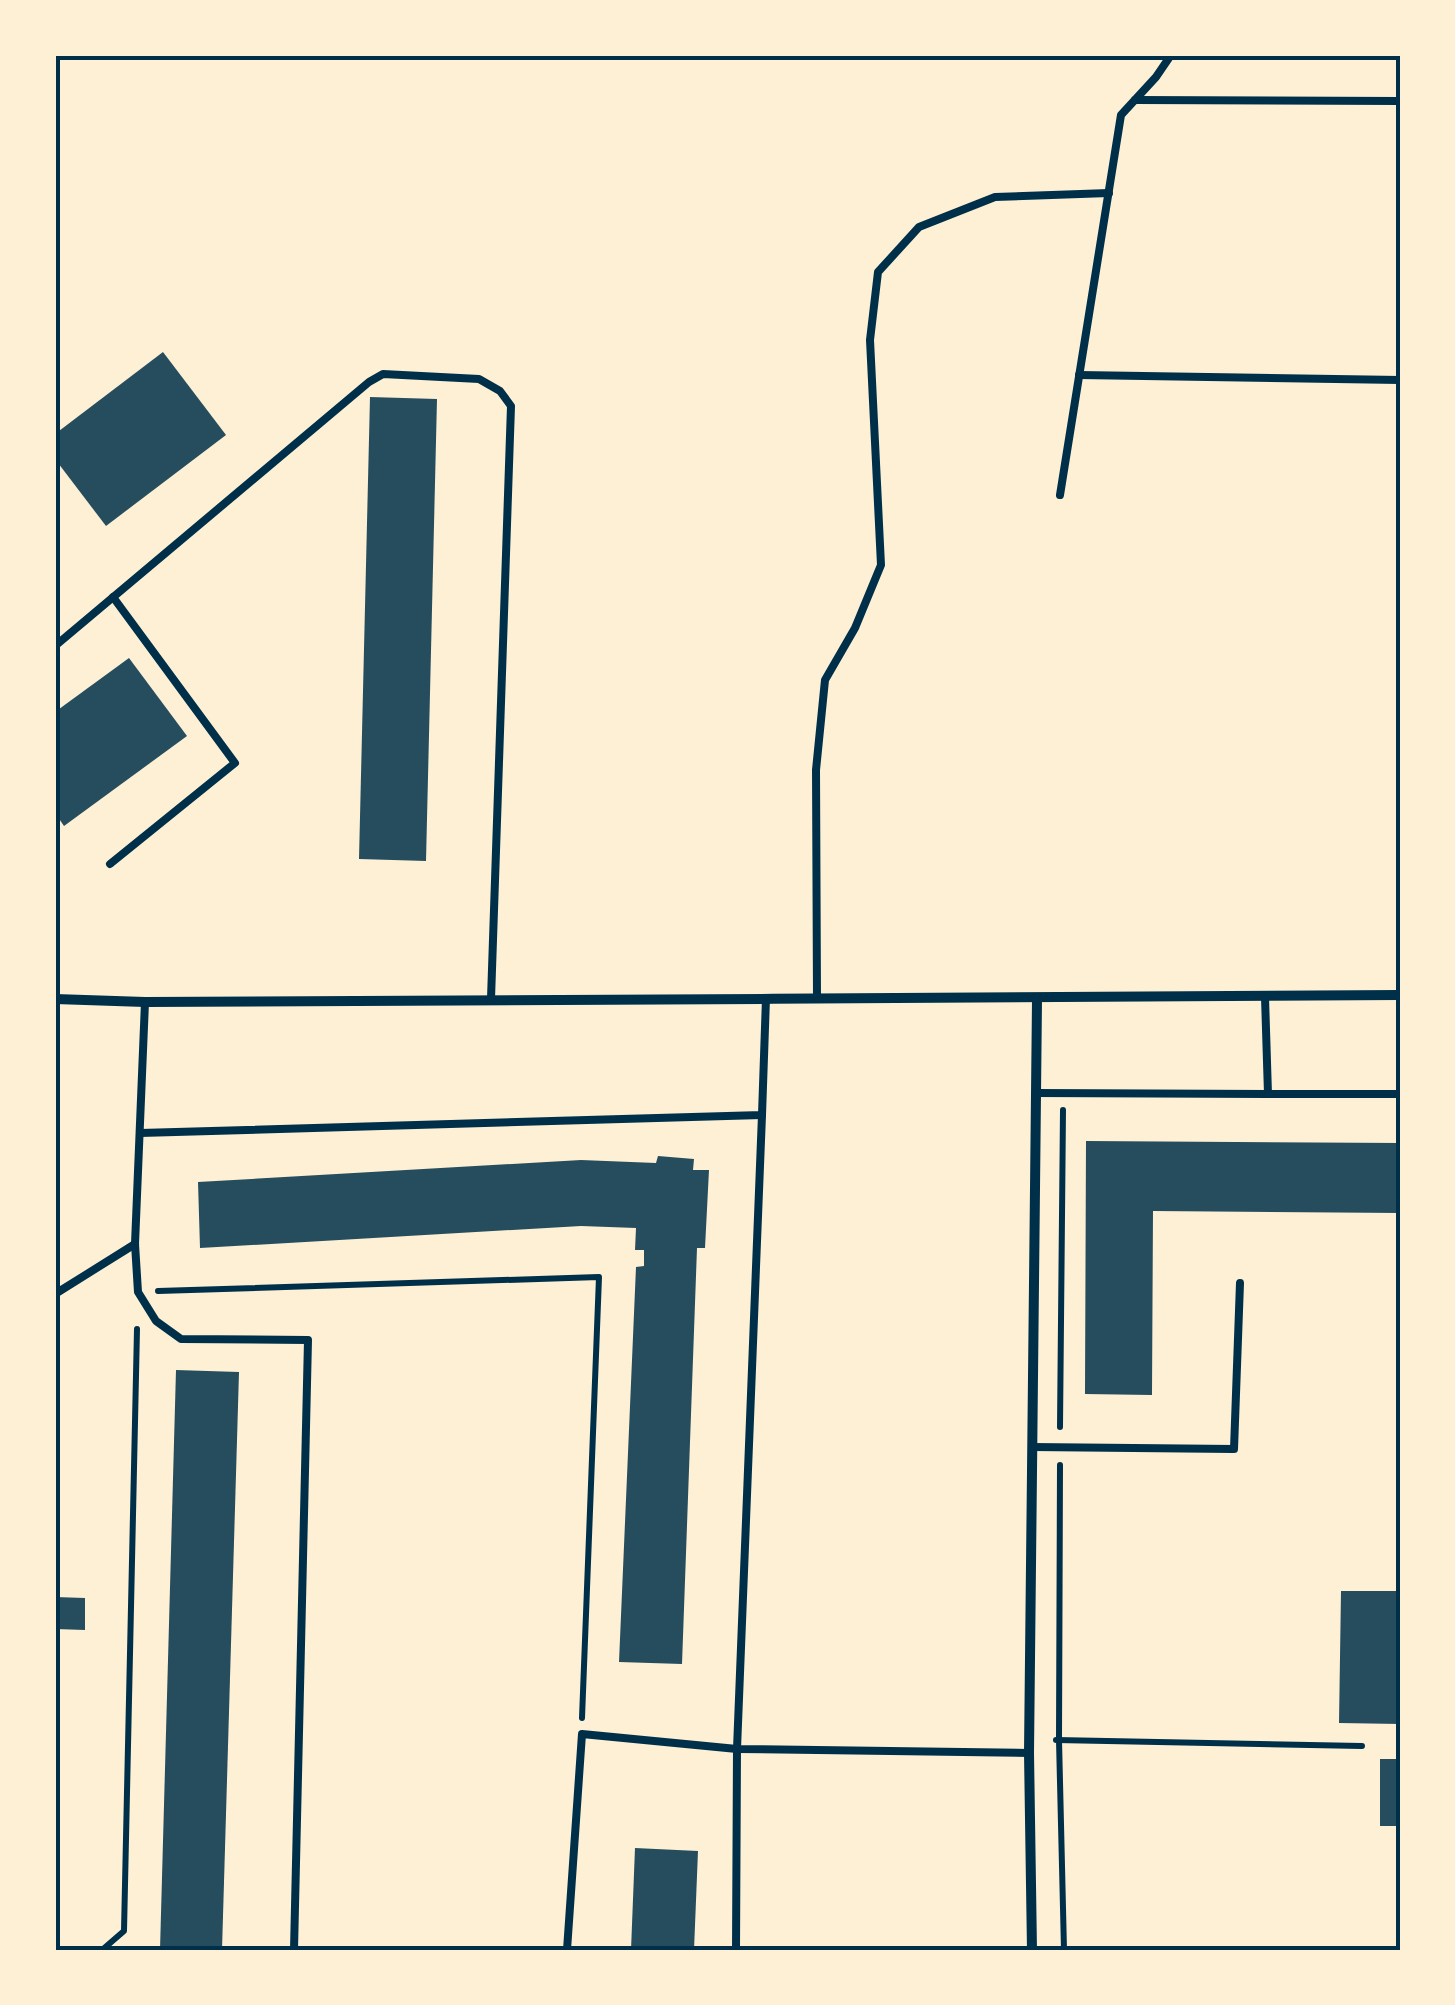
<svg xmlns="http://www.w3.org/2000/svg" width="1455" height="2005" font-family="'Nunito Sans',sans-serif">
	<style>
		.building { fill: #264d5e }
		.lines { fill: none; stroke-linecap: round; stroke-linejoin: round }
		.path { stroke: #003049; stroke-width: 6 }
		.service { stroke: #003049; stroke-width: 8 }
		.minor { stroke: #003049; stroke-width: 10 }
		.neatline { fill: none; stroke: #003049; stroke-width: 4 }
	</style>
	<rect width="100%" height="100%" fill="#fdf0d5"/>
	<g class="building">
		<path d="M 163,352 L 226,435 L 106,526 L 55,459 L 55,434 Z"/>
		<path d="M 370,397 L 437,399 L 426,861 L 359,859 Z"/>
		<path d="M 129,658 L 187,736 L 64,826 L 55,813 L 55,712 Z"/>
		<path d="M 1086,1141 L 1400,1143 L 1400,1213 L 1153,1211 L 1152,1395 L 1085,1394 Z"/>
		<path d="M 658,1156 L 694,1159 L 693,1170 L 709,1170 L 705,1248 L 697,1248 L 682,1664 L 619,1662 L 636,1267 L 644,1266 L 644,1250 L 635,1250 L 636,1228 L 581,1226 L 200,1248 L 198,1182 L 581,1160 L 656,1163 Z"/>
		<path d="M 176,1370 L 239,1372 L 222,1950 L 160,1950 Z"/>
		<path d="M 1341,1591 L 1400,1591 L 1400,1724 L 1339,1723 Z"/>
		<path d="M 55,1597 L 85,1598 L 85,1630 L 55,1629 Z"/>
		<rect x="1380" y="1759" width="20" height="67"/>
		<path d="M 635,1848 L 698,1851 L 694,1950 L 631,1950 Z"/>
	</g>
	<g class="lines">
		<g class="path">
			<path d="M 158,1291 L 599,1277 L 582,1718"/>
			<path d="M 1060,1427 L 1063,1110"/>
			<path d="M 1060,1465 L 1059,1740 L 1064,1950"/>
			<path d="M 1056,1740 L 1362,1746"/>
			<path d="M 102,1950 L 124,1931 L 137,1329"/>
		</g>
		<g class="service">
			<path d="M 1135,100 L 1400,101"/>
			<path d="M 1079,375 L 1400,380"/>
			<path d="M 1060,495 L 1121,115 L 1156,77 L 1171,55"/>
			<path d="M 55,646 L 369,382 L 383,374 L 479,379 L 500,391 L 511,406 L 491,999"/>
			<path d="M 110,864 L 235,763 L 113,597"/>
			<path d="M 1265,997 L 1268,1094 L 1400,1094"/>
			<path d="M 817,998 L 816,770 L 825,680 L 855,628 L 881,565 L 870,340 L 878,272 L 919,227 L 995,197 L 1109,193"/>
			<path d="M 145,1002 L 135,1244 L 138,1292 L 156,1321 L 181,1339 L 308,1340 L 294,1950"/>
			<path d="M 1036,1093 L 1268,1094"/>
			<path d="M 140,1133 L 762,1115 L 766,998"/>
			<path d="M 55,1294 L 135,1244"/>
			<path d="M 1032,1447 L 1234,1449 L 1240,1283"/>
			<path d="M 567,1950 L 582,1734 L 737,1749 L 1029,1753"/>
			<path d="M 736,1950 L 737,1749 L 762,1115"/>
		</g>
		<g class="minor">
			<path d="M 55,999 L 145,1002 C 563,998 982,1000 1400,995"/>
			<path d="M 1032,1950 L 1029,1753 L 1037,1000"/>
		</g>
	</g>
	<rect width="1455" height="2005" fill="none" stroke="#fdf0d5" stroke-width="115"/>
	<rect x="58" y="58" width="1340" height="1890" class="neatline"/>
</svg>
